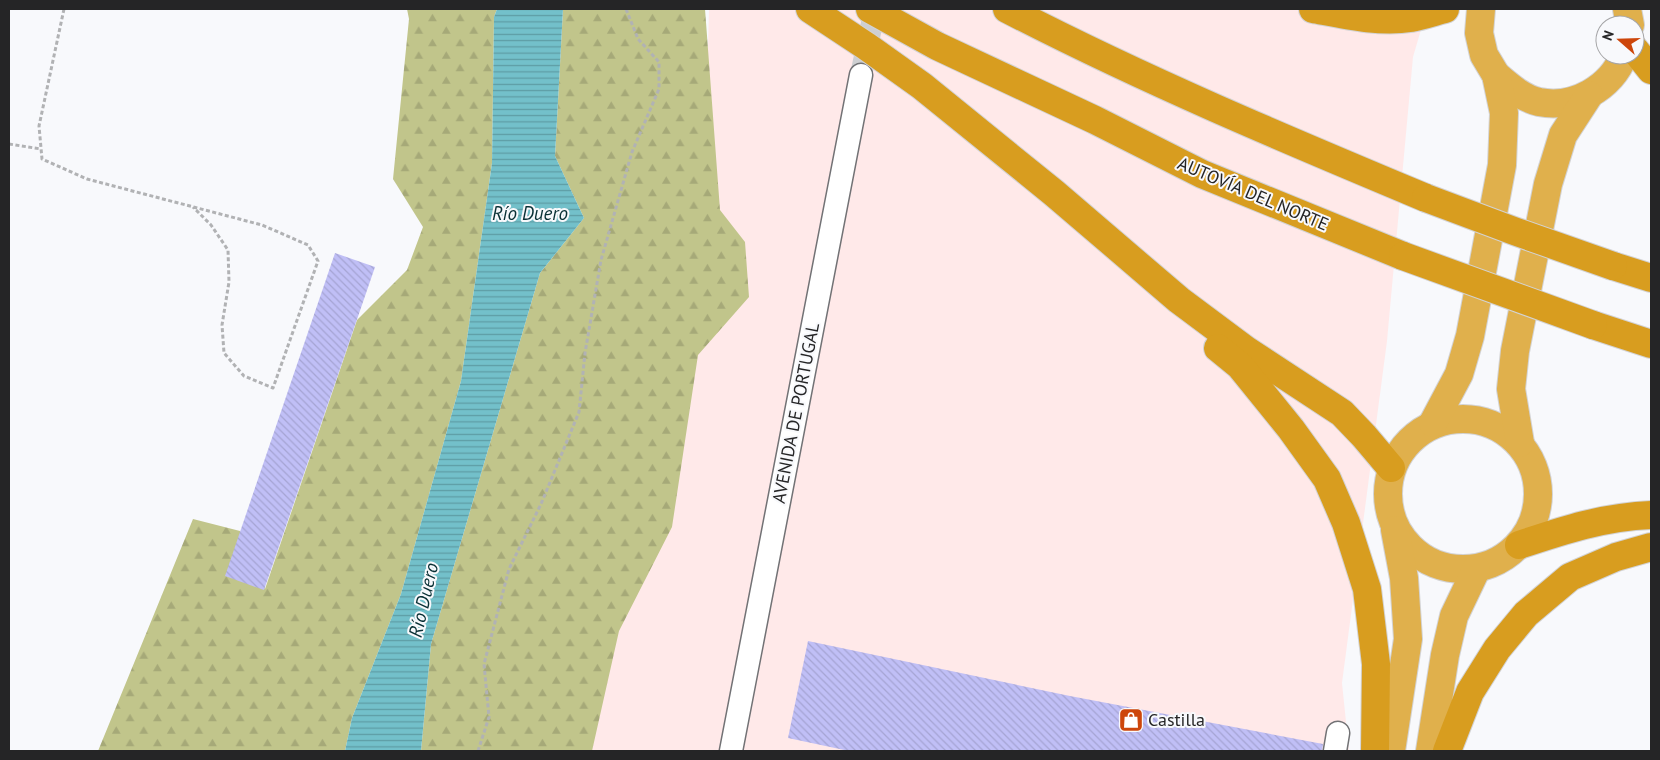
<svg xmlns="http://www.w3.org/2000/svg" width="1660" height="760" font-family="'PT Sans',sans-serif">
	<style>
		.industrial { fill: #ffe9e9 }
		.forest { fill: url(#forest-firs) }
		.water { fill: url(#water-rules) }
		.building { fill: url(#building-back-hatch) }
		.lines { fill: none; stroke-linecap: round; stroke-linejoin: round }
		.minor-tunnel { stroke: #cecfd1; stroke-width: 22; stroke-dasharray: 22 11; stroke-linecap: butt }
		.minor-casing { stroke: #727275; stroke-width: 25 }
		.trunk-casing { stroke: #d3d3d4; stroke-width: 30 }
		.motorway-casing { stroke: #d3d3d4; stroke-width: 30 }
		.path { stroke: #b1b2b4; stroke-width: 3; stroke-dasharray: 4 2.5; stroke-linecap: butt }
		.minor { stroke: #fff; stroke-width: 22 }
		.trunk { stroke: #e0b04c; stroke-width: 28 }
		.motorway { stroke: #d89d1f; stroke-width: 28 }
		.motorway-bridge-casing { stroke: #d3d3d4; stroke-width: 30; stroke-linecap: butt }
		.motorway-bridge { stroke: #d89d1f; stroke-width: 28 }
		.labels { text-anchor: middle; stroke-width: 4; stroke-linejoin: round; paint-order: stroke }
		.street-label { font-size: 18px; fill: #252526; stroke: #f8f9fc }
		.poi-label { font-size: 18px; fill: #252526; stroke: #f8f9fc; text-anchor: start }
		.water-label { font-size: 19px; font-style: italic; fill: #093035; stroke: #f8f9fc }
	</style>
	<defs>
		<pattern id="forest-firs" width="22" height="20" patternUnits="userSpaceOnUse" patternTransform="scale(1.25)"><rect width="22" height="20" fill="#c1c58b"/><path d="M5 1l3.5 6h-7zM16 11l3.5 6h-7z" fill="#a6a978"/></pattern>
		<pattern id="water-rules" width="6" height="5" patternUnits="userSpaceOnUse" patternTransform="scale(1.25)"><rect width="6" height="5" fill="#73c0ca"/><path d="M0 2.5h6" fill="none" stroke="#5e9ca4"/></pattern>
		<pattern id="building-back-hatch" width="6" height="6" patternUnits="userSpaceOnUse" patternTransform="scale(1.25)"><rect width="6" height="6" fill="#c0bff6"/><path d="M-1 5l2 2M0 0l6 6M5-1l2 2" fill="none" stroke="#a5a4d3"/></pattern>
	</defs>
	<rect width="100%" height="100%" fill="#f8f9fc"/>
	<path class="industrial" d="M 709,9 L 1427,9 L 1413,57 L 1387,341 L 1342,683 L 1349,751 L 561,751 L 707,87 Z"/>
	<g class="forest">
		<path d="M 407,9 L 497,9 L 494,17 L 492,163 L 461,381 L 401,594 L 352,718 L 345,751 L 98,751 L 193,519 L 240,531 L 265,589 L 357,320 L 407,270 L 423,227 L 393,179 L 409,19 Z"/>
		<path d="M 563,9 L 705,9 L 720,210 L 745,242 L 749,297 L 698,355 L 672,527 L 619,631 L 592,751 L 421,751 L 431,644 L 540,273 L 584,218 L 555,156 Z"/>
	</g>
	<path class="water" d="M 497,9 L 563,9 L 555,156 L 584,218 L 540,273 L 431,644 L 421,751 L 345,751 L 352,718 L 401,594 L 461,381 L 492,163 L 494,17 Z"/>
	<g class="building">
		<path d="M 335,253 L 375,267 L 264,590 L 225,576 Z"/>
		<path d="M 808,641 L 1070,696 L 1323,744 L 1322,751 L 849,751 L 788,738 Z"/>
	</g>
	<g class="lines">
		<path class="minor-tunnel" d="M 861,75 L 875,9"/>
		<defs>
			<g id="minor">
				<path d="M 731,751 L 861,75"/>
				<path d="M 1335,751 L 1338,733"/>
			</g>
			<g id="trunk">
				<path d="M 1627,9 L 1630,25"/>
				<path d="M 1496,75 C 1509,86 1522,98 1539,102 C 1574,109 1611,88 1624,55"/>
				<circle cx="1463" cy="494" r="75"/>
				<path d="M 1433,423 L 1459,374 L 1470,336 L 1502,165 L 1504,113 L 1496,75 L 1484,55 L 1479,33 L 1481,9"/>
				<path d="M 1520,443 L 1511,389 L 1515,351 L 1548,184 L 1563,135 L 1589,95"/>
				<path d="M 1391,751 L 1408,639 L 1404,578 L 1395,530"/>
				<path d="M 1430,751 L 1445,655 L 1454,616 L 1476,570"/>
			</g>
			<g id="motorway">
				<path d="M 810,9 L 866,46 L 922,86 L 1054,193 L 1179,300 L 1246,350 L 1342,413 L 1364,436 L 1391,468"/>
				<path d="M 870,9 L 937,46 L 1095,120 L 1202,174 L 1403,256"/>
				<path d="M 1007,9 C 1144,80 1285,139 1426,198"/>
				<path d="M 1313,9 C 1345,15 1379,23 1411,18 C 1422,16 1434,12 1445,9"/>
				<path d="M 1635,50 L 1651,70"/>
				<path d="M 1613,266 L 1651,278"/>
				<path d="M 1593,325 L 1651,344"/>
				<path d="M 1218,348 L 1240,366 L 1291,429 L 1327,479 L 1346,523 L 1367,589 L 1376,664 L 1375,751"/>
				<path d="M 1519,545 C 1564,530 1603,517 1651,515"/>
				<path d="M 1447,751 L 1470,692 L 1497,649 L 1526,614 L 1570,577 L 1616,557 L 1651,547"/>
			</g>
		</defs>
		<use href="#minor" class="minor-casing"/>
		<use href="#trunk" class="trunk-casing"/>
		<use href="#motorway" class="motorway-casing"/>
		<g class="path">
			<path d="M 64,9 L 39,126 L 42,159 L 87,179 L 262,225 L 308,245 L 318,261 L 273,388 L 244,376 L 224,353 L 222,325 L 229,282 L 228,250 L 211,225 L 193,207"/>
			<path d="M 9,144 L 41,149"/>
			<path d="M 478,751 L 489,717 L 484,664 L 509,569 L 541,504 L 579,412 L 585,353 L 601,260 L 632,152 L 659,89 L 659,62 L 638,39 L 626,9"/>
		</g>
		<use href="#minor" class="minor"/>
		<use href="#trunk" class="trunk"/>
		<use href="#motorway" class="motorway"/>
		<defs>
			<g id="motorway-bridge">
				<path d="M 1426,198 L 1514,231 L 1613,266"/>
				<path d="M 1403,256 L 1593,325"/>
			</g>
		</defs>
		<use href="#motorway-bridge" class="motorway-bridge-casing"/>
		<use href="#motorway-bridge" class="motorway-bridge"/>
	</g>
	<defs>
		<symbol id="shop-square" viewBox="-11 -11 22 22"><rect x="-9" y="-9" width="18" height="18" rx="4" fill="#cd460b" stroke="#f8f9fc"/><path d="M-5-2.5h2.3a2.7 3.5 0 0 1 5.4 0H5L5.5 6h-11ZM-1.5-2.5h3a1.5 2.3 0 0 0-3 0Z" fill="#fff"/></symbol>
	</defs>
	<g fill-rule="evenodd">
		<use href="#shop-square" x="1117" y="706" width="28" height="28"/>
	</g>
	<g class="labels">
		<g class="street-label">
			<text transform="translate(1253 194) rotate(23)" y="6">AUTOVÍA DEL NORTE</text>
			<text transform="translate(796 413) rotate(-79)" y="6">AVENIDA DE PORTUGAL</text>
		</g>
		<g class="poi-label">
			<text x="1148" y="726">Castilla</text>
		</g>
		<g class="water-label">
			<text x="530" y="220">Río Duero</text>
			<text transform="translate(423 600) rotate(-77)" y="7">Río Duero</text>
		</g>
	</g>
	<rect width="1660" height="760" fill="none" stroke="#252526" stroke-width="20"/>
	<g transform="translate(1620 40) rotate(290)"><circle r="24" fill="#f8f9fc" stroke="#a4a4a6"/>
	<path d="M0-4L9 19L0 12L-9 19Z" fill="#cd460b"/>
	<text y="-8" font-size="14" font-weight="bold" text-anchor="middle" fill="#252526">N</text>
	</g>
</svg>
